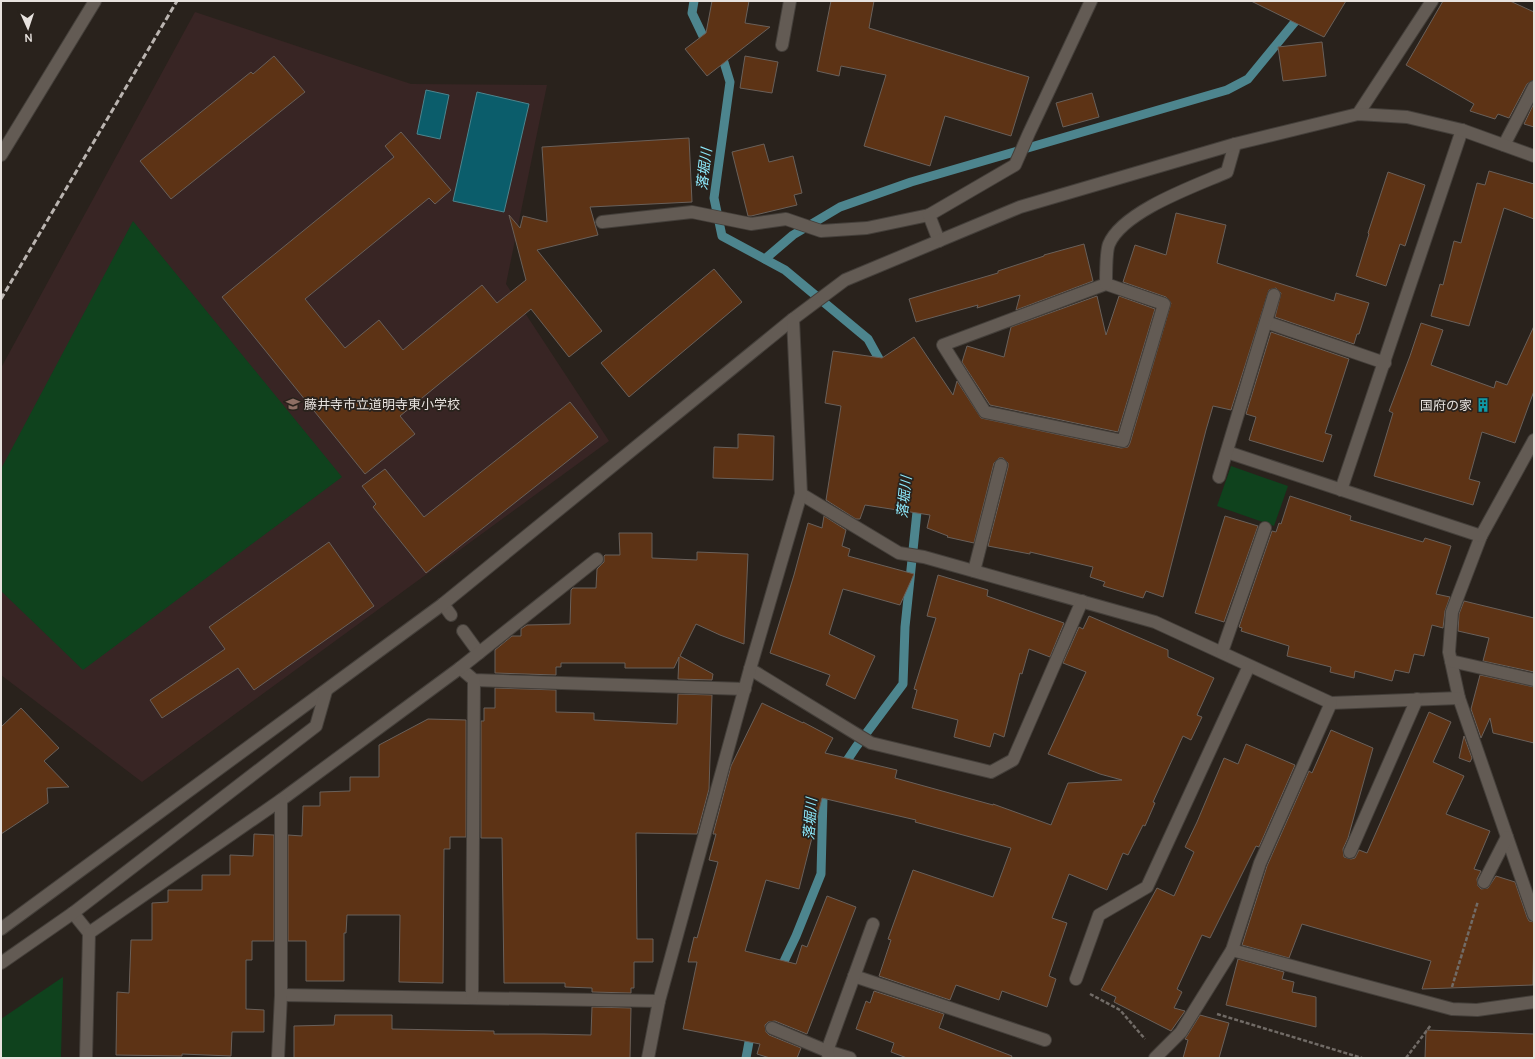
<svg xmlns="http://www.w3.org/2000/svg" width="1535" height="1059" font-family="Manrope,'Noto Sans JP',sans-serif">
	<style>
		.education { fill: #382524 }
		.green { fill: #0f421d }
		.water { fill: #0b5d6b; stroke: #4d858e }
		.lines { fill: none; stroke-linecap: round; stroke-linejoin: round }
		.stream { stroke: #4d858e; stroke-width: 9 }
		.building { fill: #5d3315; stroke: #69605a }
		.minor-casing { stroke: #443f3a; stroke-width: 14 }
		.path { stroke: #716b66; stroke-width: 2.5; stroke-dasharray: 4 2; stroke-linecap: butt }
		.minor { stroke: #635b54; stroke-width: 12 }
		.rail { stroke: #bab4b0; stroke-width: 3; stroke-dasharray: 6 3; stroke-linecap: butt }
		.labels { text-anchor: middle; stroke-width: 3.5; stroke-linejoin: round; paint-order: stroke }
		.poi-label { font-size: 13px; fill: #e7e2de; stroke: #29221c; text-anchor: start }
		.water-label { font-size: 14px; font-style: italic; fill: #8eebfe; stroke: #29221c }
	</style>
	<rect width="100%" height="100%" fill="#29221c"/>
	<path class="education" d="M 195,12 L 411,84 L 547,85 L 506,284 L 609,441 L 142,782 L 1,675 L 1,368 Z"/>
	<g class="green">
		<path d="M 133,221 L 342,477 L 83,670 L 1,591 L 1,469 Z"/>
		<path d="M 1231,466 L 1288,486 L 1274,526 L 1217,506 Z"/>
		<path d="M 63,977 L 61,1058 L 1,1058 L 1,1019 Z"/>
	</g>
	<g class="water">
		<path d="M 426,90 L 449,95 L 440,139 L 417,134 Z"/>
		<path d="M 477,92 L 529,104 L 504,212 L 453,201 Z"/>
	</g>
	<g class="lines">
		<g class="stream">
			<path d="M 694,1 L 692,13 L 703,36 L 723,59 L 730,82 L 714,198 L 722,236 L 785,270 L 868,339 L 884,368"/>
			<path d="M 765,259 L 793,235 L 840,207 L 911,182 L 1227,90 L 1248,79 L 1294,23 L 1310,1"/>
			<path d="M 842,768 L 856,747 L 903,684 L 905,627 L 918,502"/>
			<path d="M 779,972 L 796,936 L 821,874 L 823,797 L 829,788"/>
			<path d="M 746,1058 L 751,1031"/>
		</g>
	</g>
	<g class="building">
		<path d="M 712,1 L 749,1 L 745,23 L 770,27 L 707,76 L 685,49 L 706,33 Z"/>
		<path d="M 831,1 L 874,1 L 869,28 L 1029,77 L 1011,136 L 945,116 L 930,166 L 864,146 L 886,75 L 841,66 L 839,76 L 817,71 Z"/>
		<path d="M 1251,1 L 1346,1 L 1324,37 Z"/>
		<path d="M 1443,1 L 1510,1 L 1534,12 L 1534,80 L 1527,84 L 1509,118 L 1498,114 L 1495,119 L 1470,111 L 1474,104 L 1406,65 Z"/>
		<path d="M 1322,42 L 1326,76 L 1283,81 L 1278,47 Z"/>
		<path d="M 274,56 L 305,92 L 171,199 L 140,161 L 251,72 L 253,74 Z"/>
		<path d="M 745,56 L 778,62 L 772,93 L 740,88 Z"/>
		<path d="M 1092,93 L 1099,117 L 1063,127 L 1056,103 Z"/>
		<path d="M 1534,103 L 1534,127 L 1524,124 Z"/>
		<path d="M 401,132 L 451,190 L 435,204 L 429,198 L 305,299 L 345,348 L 379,320 L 403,350 L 482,285 L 497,303 L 526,280 L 509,215 L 520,228 L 523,216 L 547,222 L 542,147 L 689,138 L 692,202 L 590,207 L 598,235 L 537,250 L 602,331 L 569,357 L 531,309 L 400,416 L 415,434 L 365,474 L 222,297 L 394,157 L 385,146 Z"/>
		<path d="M 764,144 L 769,162 L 793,156 L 802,193 L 794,195 L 797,205 L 751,216 L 748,216 L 732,152 Z"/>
		<path d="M 1489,171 L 1534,184 L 1534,219 L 1504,208 L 1469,326 L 1431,316 L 1440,284 L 1443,285 L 1454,241 L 1461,243 L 1477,183 L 1485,185 Z"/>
		<path d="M 1388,172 L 1425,185 L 1405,246 L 1400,244 L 1386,286 L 1356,276 L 1369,234 L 1368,233 Z"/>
		<path d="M 1176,213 L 1226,225 L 1217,263 L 1334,301 L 1336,293 L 1369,303 L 1359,334 L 1357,334 L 1354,344 L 1275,317 L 1281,293 L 1276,288 L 1269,290 L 1231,410 L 1213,406 L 1206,430 L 1163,597 L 1146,591 L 1143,598 L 1103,586 L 1105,582 L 1090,577 L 1093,567 L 1030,552 L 1030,554 L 988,546 L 1008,467 L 1008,463 L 1003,458 L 999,458 L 994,463 L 974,543 L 947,537 L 948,536 L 927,528 L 930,515 L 865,505 L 860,519 L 856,519 L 826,500 L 841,406 L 825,403 L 833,351 L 882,358 L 914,337 L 953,395 L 957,381 L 981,418 L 1121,448 L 1128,447 L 1130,443 L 1171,303 L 1166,297 L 1123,282 L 1135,245 L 1166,255 Z"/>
		<path d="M 1084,244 L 1093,281 L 1016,310 L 1020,295 L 977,308 L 978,305 L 916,322 L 909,299 L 998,273 L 998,271 L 1044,256 L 1044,255 Z"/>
		<path d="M 714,269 L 742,302 L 629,397 L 601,363 Z"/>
		<path d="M 1097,296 L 1106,335 L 1119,296 L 1155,309 L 1118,432 L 990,405 L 962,362 L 967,346 L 1004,357 L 1011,327 Z"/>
		<path d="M 1421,323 L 1443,330 L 1431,365 L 1494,388 L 1496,381 L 1507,385 L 1534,326 L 1534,391 L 1515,443 L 1482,432 L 1469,479 L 1480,482 L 1473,505 L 1374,476 L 1393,413 L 1389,411 L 1410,356 Z"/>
		<path d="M 1271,332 L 1349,359 L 1325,433 L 1332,435 L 1323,462 L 1249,440 L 1256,417 L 1246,414 Z"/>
		<path d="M 570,402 L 598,437 L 426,573 L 373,507 L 376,504 L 362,486 L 385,469 L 424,517 Z"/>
		<path d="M 738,434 L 774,436 L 773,480 L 713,478 L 714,447 L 738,448 Z"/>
		<path d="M 1290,496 L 1351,516 L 1350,520 L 1423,542 L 1425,538 L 1451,546 L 1436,594 L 1450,597 L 1445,611 L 1443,628 L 1432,625 L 1424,656 L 1414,654 L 1409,673 L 1395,670 L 1392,681 L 1355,671 L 1354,678 L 1330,672 L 1331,667 L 1287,656 L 1289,646 L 1241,631 L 1242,628 L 1239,627 L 1272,531 L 1276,532 L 1279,523 L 1281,524 Z"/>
		<path d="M 824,516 L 846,530 L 842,546 L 850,549 L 848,556 L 914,574 L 900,605 L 843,589 L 829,634 L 875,656 L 855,699 L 826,685 L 830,675 L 770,653 L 794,575 L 808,523 L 822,528 Z"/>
		<path d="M 1225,516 L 1258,526 L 1224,622 L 1195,613 Z"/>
		<path d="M 619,533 L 652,533 L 652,558 L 697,560 L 697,552 L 748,554 L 744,644 L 720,635 L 696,624 L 680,656 L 713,674 L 712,680 L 678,679 L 679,657 L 674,668 L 625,668 L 625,663 L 561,663 L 561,667 L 556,667 L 556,675 L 495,673 L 495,650 L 512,636 L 521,636 L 521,629 L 527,625 L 570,624 L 571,590 L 573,588 L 596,588 L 597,569 L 604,562 L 604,556 L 605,555 L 620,555 Z"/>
		<path d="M 329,542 L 374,606 L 254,690 L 238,668 L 162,718 L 150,700 L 225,649 L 209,627 Z"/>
		<path d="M 938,575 L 988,590 L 987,596 L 1064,623 L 1050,657 L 1029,649 L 1022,674 L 1020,673 L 1004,737 L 994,733 L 990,747 L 954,737 L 958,720 L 912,708 L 917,690 L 914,689 L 936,618 L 927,616 Z"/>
		<path d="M 1464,601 L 1534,618 L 1534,672 L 1483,661 L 1489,638 L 1458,631 L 1459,614 Z"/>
		<path d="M 1089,616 L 1168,650 L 1168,657 L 1214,678 L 1197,715 L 1202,717 L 1191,740 L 1183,736 L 1153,802 L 1155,803 L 1145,826 L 1143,825 L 1128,855 L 1123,853 L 1107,890 L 1069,874 L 1052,918 L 1067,923 L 1049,976 L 1056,979 L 1047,1007 L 1002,991 L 999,1000 L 956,985 L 950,1000 L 879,976 L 891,940 L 888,939 L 913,870 L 993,897 L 1011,848 L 915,822 L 916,820 L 822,798 L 799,889 L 766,880 L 745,951 L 796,964 L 802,945 L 807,947 L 827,896 L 856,907 L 807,1034 L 775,1021 L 768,1022 L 765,1025 L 766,1032 L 769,1035 L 801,1048 L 797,1058 L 770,1058 L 757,1054 L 760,1044 L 683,1029 L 697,962 L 688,962 L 694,937 L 697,938 L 718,862 L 709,860 L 716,834 L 713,834 L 731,766 L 762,703 L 803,723 L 803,722 L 833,738 L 825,753 L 897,770 L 895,778 L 993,805 L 993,804 L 1051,825 L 1068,783 L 1122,780 L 1100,774 L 1048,754 L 1086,672 L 1063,663 L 1079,627 L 1083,629 Z"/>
		<path d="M 1480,675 L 1534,687 L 1534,743 L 1493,733 L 1490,718 L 1481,738 L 1471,709 Z"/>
		<path d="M 495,688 L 556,690 L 556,712 L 594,713 L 594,720 L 677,724 L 678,694 L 712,695 L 709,789 L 697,834 L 636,833 L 637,939 L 653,939 L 653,962 L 634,962 L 634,988 L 631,988 L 631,993 L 592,992 L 592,988 L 565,987 L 565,983 L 504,983 L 502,838 L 481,838 L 481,721 L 484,721 L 484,708 L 495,708 Z"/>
		<path d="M 21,708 L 59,748 L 44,761 L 69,787 L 47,788 L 48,803 L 1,834 L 1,727 Z"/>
		<path d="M 1429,712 L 1451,722 L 1433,762 L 1464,776 L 1446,814 L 1490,831 L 1474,869 L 1481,871 L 1477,879 L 1478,886 L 1481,889 L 1488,888 L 1496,876 L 1515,882 L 1527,917 L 1529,921 L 1534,922 L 1533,985 L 1422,989 L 1431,961 L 1302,924 L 1289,958 L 1242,945 L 1267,866 L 1309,771 L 1312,773 L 1331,730 L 1373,748 L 1348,838 L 1343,849 L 1344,857 L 1351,859 L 1355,858 L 1359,850 L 1367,853 Z"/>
		<path d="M 428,719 L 466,720 L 466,837 L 450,837 L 450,849 L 444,849 L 443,983 L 399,982 L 400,915 L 347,915 L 346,933 L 344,933 L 344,981 L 306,981 L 306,941 L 288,941 L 288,835 L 302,836 L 303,806 L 320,806 L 320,792 L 350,791 L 350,777 L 379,777 L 379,745 Z"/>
		<path d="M 1464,736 L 1472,758 L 1470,762 L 1459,758 Z"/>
		<path d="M 1246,744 L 1295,765 L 1259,847 L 1256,846 L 1210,938 L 1202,935 L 1177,989 L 1182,992 L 1174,1008 L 1185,1011 L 1171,1031 L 1114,1002 L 1116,997 L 1101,990 L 1157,888 L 1174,896 L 1194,852 L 1185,847 L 1197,822 L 1224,758 L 1238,764 Z"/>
		<path d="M 254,834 L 274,835 L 274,941 L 252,941 L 252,960 L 246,960 L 246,1009 L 264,1010 L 264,1032 L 232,1032 L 231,1056 L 182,1054 L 182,1056 L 116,1055 L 117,992 L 129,993 L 131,940 L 152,940 L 152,903 L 168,902 L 168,890 L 202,890 L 202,875 L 230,875 L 230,855 L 253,856 Z"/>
		<path d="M 1238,959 L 1284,972 L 1282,979 L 1294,982 L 1292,992 L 1316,997 L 1316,1027 L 1226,1005 Z"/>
		<path d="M 874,991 L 944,1014 L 939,1028 L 1012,1056 L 1011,1058 L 907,1058 L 891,1052 L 894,1043 L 856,1029 L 866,1001 L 870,1003 Z"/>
		<path d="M 592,1007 L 631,1008 L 630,1058 L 294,1058 L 294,1026 L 334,1025 L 335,1015 L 392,1015 L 392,1029 L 494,1031 L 494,1034 L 544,1034 L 591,1035 Z"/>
		<path d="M 1200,1015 L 1229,1023 L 1219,1058 L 1183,1058 L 1188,1040 L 1185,1039 Z"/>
		<path d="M 1426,1030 L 1534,1034 L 1534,1058 L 1425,1058 Z"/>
	</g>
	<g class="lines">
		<defs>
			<g id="minor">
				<path d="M 782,45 L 790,1"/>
				<path d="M 1358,114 L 1432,1"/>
				<path d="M 1504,145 L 1534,87"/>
				<path d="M 1,155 L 95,1"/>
				<path d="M 602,222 L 692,212 L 751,224 L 786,219 L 821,231 L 867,228 L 929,215"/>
				<path d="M 939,241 L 929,215 L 1015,165 L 1029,133 L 1091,1"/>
				<path d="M 1106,284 L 1164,304 L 1123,441 L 985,412 L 943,345 Z"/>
				<path d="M 1106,284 C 1106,275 1106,251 1109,244 C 1123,211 1195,186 1227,172 L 1235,144"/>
				<path d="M 1266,322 L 1385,363"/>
				<path d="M 1534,440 L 1481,536 L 1452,612 L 1449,652 L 1459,698 L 1534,915"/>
				<path d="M 1227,452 L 1481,536"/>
				<path d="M 1219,477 L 1274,295"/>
				<path d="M 1341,490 L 1462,130"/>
				<path d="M 801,494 L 899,553 L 924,557 L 1155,622 L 1331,703 L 1459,698"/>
				<path d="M 974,571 L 1001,465"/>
				<path d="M 443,604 L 451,615"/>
				<path d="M 463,631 L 479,653"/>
				<path d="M 1222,652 L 1265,528"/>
				<path d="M 1451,661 L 1534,680"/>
				<path d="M 460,668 L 474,680 L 745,689"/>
				<path d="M 750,669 L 871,743 L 991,772 L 1013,760 L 1082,601"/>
				<path d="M 1350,852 L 1417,699"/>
				<path d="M 1484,882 L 1507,837"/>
				<path d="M 73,913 L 89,933 L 281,800 L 460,668 L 597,559"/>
				<path d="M 1,929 L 443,604 L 793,319 L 845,280 L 1020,207 L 1235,144 L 1358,114 L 1407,117 L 1462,130 L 1534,156"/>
				<path d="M 1232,950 L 1452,1009 L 1477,1010 L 1534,1002"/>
				<path d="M 1,963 L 73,913 L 316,726 L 326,691"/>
				<path d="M 854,976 L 1045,1040"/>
				<path d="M 1076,979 L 1099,915 L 1147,887 L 1249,666"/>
				<path d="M 281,995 L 659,1001"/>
				<path d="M 472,998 L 474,680"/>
				<path d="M 772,1028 L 827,1051 L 850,1058"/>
				<path d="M 86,1058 L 89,933"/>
				<path d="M 278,1058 L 281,995 L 281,800"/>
				<path d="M 648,1058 L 659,1001 L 750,669 L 801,494 L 793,319"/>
				<path d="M 829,1058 L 827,1051 L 873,924"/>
				<path d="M 1155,1058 L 1181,1032 L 1232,950 L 1260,863 L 1331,703"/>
			</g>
		</defs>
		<use href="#minor" class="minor-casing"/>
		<g class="path">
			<path d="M 1452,987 L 1478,901"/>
			<path d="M 1090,994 L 1120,1010 L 1145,1039"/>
			<path d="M 1217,1014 L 1362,1058"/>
			<path d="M 1406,1058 L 1431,1025"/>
		</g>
		<use href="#minor" class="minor"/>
		<path class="rail" d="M 1,299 L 177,1"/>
	</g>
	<defs>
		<symbol id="school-bare" viewBox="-9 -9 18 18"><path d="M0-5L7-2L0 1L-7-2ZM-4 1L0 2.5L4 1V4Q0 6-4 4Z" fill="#8d6e63" stroke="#29221c" stroke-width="2.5" paint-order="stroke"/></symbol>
		<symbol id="building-bare" viewBox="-9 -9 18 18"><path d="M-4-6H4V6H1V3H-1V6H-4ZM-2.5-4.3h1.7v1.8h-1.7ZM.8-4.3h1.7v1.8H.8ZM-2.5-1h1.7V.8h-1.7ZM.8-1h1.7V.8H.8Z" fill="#0f9aa8" stroke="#29221c" stroke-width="2.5" paint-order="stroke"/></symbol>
	</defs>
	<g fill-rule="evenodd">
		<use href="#school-bare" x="283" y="394" width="20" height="20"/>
		<use href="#building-bare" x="1473" y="395" width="20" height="20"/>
	</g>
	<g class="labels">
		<g class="poi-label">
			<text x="304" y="409">藤井寺市立道明寺東小学校</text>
			<text x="1472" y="410" text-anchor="end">国府の家</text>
		</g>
		<g class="water-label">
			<text transform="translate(704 169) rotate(-83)" y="5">落堀川</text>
			<text transform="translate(904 497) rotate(-84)" y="5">落堀川</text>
			<text transform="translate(810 819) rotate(-86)" y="5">落堀川</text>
		</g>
	</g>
	<rect width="1535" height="1059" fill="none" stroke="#e7e2de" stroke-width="4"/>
	<g transform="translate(28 28) rotate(177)" stroke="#29221c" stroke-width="3" paint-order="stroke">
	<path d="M0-3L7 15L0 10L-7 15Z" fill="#e7e2de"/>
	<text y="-6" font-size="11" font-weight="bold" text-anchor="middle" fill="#e7e2de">N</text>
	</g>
</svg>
